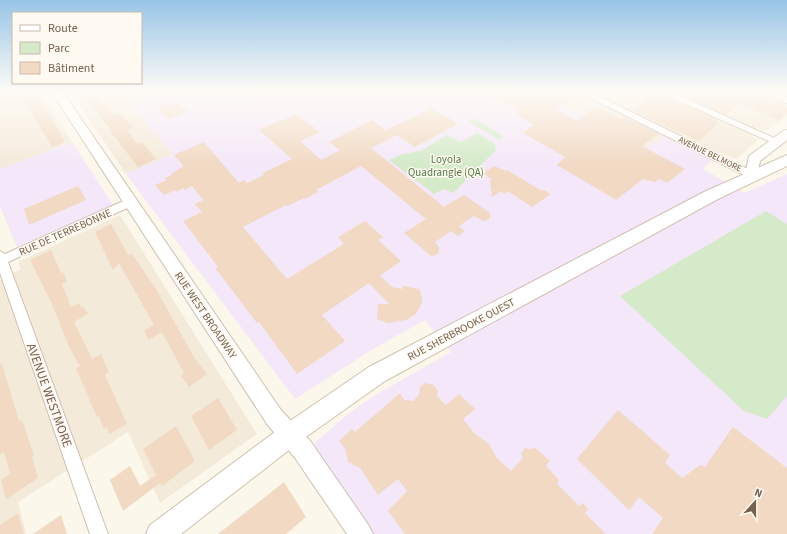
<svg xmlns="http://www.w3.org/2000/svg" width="787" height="534" font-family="'Source Sans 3',sans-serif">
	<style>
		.residential { fill: #f4eada }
		.education { fill: #f4e7f9 }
		.green { fill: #d4eac9 }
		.building { fill: #f1d9c3 }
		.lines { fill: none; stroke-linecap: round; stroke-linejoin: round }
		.minor-casing { stroke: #cec0b0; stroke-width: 2 }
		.tertiary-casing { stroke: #cec0b0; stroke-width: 2 }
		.secondary-casing { stroke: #d1c1ae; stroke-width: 2 }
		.minor { fill: #fff; fill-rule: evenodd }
		.tertiary { fill: #fff; fill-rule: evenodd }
		.secondary { fill: #fff; fill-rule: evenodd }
		.labels { text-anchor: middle; stroke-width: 3; stroke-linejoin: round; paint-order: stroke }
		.far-street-label { font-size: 9px; fill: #77604e; stroke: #fefaf2 }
		.park-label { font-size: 11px; fill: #527c46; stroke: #fefaf2 }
		.street-label { font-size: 11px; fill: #77604e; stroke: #fefaf2 }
		.near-street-label { font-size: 13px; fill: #77604e; stroke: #fefaf2 }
	</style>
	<rect width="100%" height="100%" fill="#fcf7eb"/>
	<g class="residential">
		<path d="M 0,91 L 39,91 L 72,142 L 0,169 Z"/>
		<path d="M 70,91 L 175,91 L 131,104 L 173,154 L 126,174 Z"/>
		<path d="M 535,91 L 787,91 L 787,116 L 765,131 L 757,128 L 751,136 L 759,139 L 736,159 L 721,153 L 713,159 L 665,136 L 647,147 Z"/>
		<path d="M 120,215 L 257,434 L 160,503 L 128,432 L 18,502 L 26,534 L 0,534 L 0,280 L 21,269 L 18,262 Z"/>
	</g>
	<g class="education">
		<path d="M 175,91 L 535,91 L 647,147 L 665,136 L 713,159 L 703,169 L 745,193 L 787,174 L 787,534 L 374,534 L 315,449 L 315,442 L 352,411 L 377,394 L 451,352 L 425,320 L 373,349 L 295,399 L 126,174 L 172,154 L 130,104 Z"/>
		<path d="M 72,142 L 113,205 L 17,247 L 0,207 L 0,169 Z"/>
	</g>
	<g class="green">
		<path d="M 475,119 L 501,135 L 503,137 L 498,139 L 469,122 Z"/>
		<path d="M 477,133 L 495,144 L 496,150 L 453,193 L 443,189 L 434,194 L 389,160 L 400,155 L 423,150 L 447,135 L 461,142 Z"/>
		<path d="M 766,211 L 787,224 L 787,396 L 767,419 L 744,411 L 620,296 Z"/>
	</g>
	<g class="building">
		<path d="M 19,91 L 34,91 L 60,132 L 64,142 L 52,147 Z"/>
		<path d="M 80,91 L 94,91 L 111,112 L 115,115 L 120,113 L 133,127 L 127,130 L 137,144 L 142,142 L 156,159 L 138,167 L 110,131 L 112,131 Z"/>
		<path d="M 481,91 L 533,91 L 548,99 L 563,91 L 574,97 L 555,109 L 577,121 L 597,107 L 621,119 L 625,117 L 659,134 L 642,146 L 685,169 L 667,183 L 659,179 L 655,182 L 643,179 L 616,200 L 557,165 L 565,157 L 523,133 L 534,125 L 516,114 L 520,112 Z"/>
		<path d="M 626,91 L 656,91 L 718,120 L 716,122 L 719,123 L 699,141 L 633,111 L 647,101 Z"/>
		<path d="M 673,91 L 746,91 L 787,106 L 787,113 L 779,120 L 739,104 L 725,115 Z"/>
		<path d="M 176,101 L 187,111 L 168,119 L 158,108 Z"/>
		<path d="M 432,108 L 458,124 L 415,147 L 397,135 L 371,148 L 444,207 L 464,195 L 490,213 L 490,218 L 487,220 L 483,221 L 474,216 L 459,226 L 465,231 L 458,236 L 451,231 L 435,242 L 439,247 L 439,252 L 436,255 L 431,256 L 404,233 L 426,219 L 361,166 L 316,190 L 318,192 L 305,199 L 304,198 L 288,206 L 286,205 L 243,227 L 287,279 L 344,244 L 338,237 L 365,221 L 383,237 L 378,240 L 401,261 L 380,276 L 392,287 L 402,289 L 403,286 L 419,289 L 421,293 L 422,303 L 416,314 L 406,320 L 388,323 L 377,319 L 378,304 L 389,304 L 369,283 L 322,315 L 345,341 L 297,374 L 259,322 L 257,323 L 215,268 L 218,267 L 183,221 L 202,212 L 195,204 L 203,200 L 192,186 L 185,190 L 183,188 L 176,192 L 175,190 L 164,195 L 155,185 L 167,180 L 165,178 L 172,175 L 171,174 L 184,166 L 174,155 L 204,142 L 239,183 L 244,180 L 247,183 L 264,175 L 263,173 L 292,159 L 259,130 L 296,114 L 320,132 L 300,141 L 321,160 L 340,150 L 329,142 L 372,120 L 386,130 Z"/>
		<path d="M 494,166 L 506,171 L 507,170 L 540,190 L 544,190 L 551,194 L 532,207 L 508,191 L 504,194 L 501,191 L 492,197 L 490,180 L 492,179 L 483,173 Z"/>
		<path d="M 78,186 L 86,200 L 29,225 L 24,209 Z"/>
		<path d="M 111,224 L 128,255 L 132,254 L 156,289 L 195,359 L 207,374 L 189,387 L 181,376 L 184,373 L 162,332 L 149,340 L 144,331 L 154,325 L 119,263 L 113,270 L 95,232 Z"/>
		<path d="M 51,250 L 61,273 L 63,272 L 67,281 L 62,284 L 71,307 L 79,303 L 82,308 L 83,306 L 88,314 L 74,322 L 92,359 L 101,354 L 109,372 L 105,375 L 127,424 L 109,434 L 107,427 L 104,429 L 99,416 L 97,417 L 76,368 L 80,366 L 69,347 L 52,304 L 30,260 Z"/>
		<path d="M 0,364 L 2,364 L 19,421 L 22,420 L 34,456 L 32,457 L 38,478 L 6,499 L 1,480 L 10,474 L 4,452 L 0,454 Z"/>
		<path d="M 425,383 L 434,385 L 438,391 L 437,396 L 446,405 L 459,394 L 475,409 L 463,419 L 474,433 L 489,444 L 497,458 L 511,471 L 523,458 L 521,453 L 525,448 L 531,449 L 534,447 L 550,461 L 546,466 L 559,480 L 557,484 L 579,506 L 583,503 L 588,509 L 585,513 L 606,534 L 405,534 L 388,511 L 407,491 L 398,479 L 378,495 L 360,468 L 348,462 L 345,448 L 339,441 L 352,429 L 355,432 L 400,393 L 404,400 L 413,401 L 419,395 L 420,387 Z"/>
		<path d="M 218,398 L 237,430 L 209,450 L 191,416 Z"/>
		<path d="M 618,410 L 670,455 L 665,463 L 682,478 L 700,465 L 705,467 L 733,427 L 787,468 L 787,534 L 652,534 L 663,518 L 639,497 L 629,510 L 577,459 Z"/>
		<path d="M 176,426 L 195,461 L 162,486 L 160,483 L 123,511 L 110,480 L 130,466 L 140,486 L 156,475 L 143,449 Z"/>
		<path d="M 284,482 L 306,517 L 286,534 L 218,534 Z"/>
		<path d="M 18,513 L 24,534 L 0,534 L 0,525 Z"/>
		<path d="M 61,515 L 67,534 L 33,534 Z"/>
	</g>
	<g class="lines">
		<defs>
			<g id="minor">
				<path d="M 577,91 L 588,91 L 756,173 L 757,175 L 756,177 L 748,177 Z"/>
				<path d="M 657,91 L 669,91 L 781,141 L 779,143 L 773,143 Z"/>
				<path d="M 760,91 L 772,91 L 787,97 L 787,103 Z"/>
				<path d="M 130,198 L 135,202 L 134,205 L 8,262 L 108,534 L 90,534 L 0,273 L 0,251 L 5,254 Z"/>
			</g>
			<g id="tertiary">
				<path d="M 51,91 L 62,91 L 281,410 L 311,442 L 369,526 L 373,534 L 347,534 L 295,458 L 267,424 Z"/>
				<path d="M 787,130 L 787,140 L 760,161 L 757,178 L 747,178 L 745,175 L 749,156 L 783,131 Z"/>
			</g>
			<path id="secondary" d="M 787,155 L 787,166 L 718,199 L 385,381 L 303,439 L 181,534 L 146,534 L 150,525 L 287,423 L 369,367 L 706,191 Z"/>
		</defs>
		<use href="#minor" class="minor-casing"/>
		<use href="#tertiary" class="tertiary-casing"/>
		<use href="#secondary" class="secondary-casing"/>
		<use href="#minor" class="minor"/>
		<use href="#tertiary" class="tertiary"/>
		<use href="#secondary" class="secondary"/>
	</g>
	<linearGradient id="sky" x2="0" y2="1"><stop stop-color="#97c5e7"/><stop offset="0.55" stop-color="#fefbf6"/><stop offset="1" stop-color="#fefbf6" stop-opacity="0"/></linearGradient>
	<rect width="787" height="166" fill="url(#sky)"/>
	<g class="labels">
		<g class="far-street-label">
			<text transform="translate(710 154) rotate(26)" y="3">AVENUE BELMORE</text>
		</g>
		<g class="park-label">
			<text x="446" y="163">Loyola<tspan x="446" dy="13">Quadrangle (QA)</tspan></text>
		</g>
		<g class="street-label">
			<text transform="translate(65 232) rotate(-24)" y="4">RUE DE TERREBONNE</text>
			<text transform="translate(206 315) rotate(56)" y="4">RUE WEST BROADWAY</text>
			<text transform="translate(461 329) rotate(-28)" y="4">RUE SHERBROOKE OUEST</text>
		</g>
		<g class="near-street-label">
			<text transform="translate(50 395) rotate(70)" y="5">AVENUE WESTMORE</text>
		</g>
	</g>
	<rect x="12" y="12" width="130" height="72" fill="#fefaf2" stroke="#c8bcb0"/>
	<rect x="20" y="25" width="20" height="6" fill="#ffffff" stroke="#c8bcb0"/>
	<text x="48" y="32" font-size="12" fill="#77604e">Route</text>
	<rect x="20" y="42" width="20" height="12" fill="#d4eac9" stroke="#c8bcb0"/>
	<text x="48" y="52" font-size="12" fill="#77604e">Parc</text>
	<rect x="20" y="62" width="20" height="12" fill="#f1d9c3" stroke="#c8bcb0"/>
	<text x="48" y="72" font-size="12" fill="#77604e">Bâtiment</text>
	<g transform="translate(755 502) rotate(21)" stroke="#fefaf2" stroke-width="3" paint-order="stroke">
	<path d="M0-3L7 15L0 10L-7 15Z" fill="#77604e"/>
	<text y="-6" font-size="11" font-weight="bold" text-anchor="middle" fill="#77604e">N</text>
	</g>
</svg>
